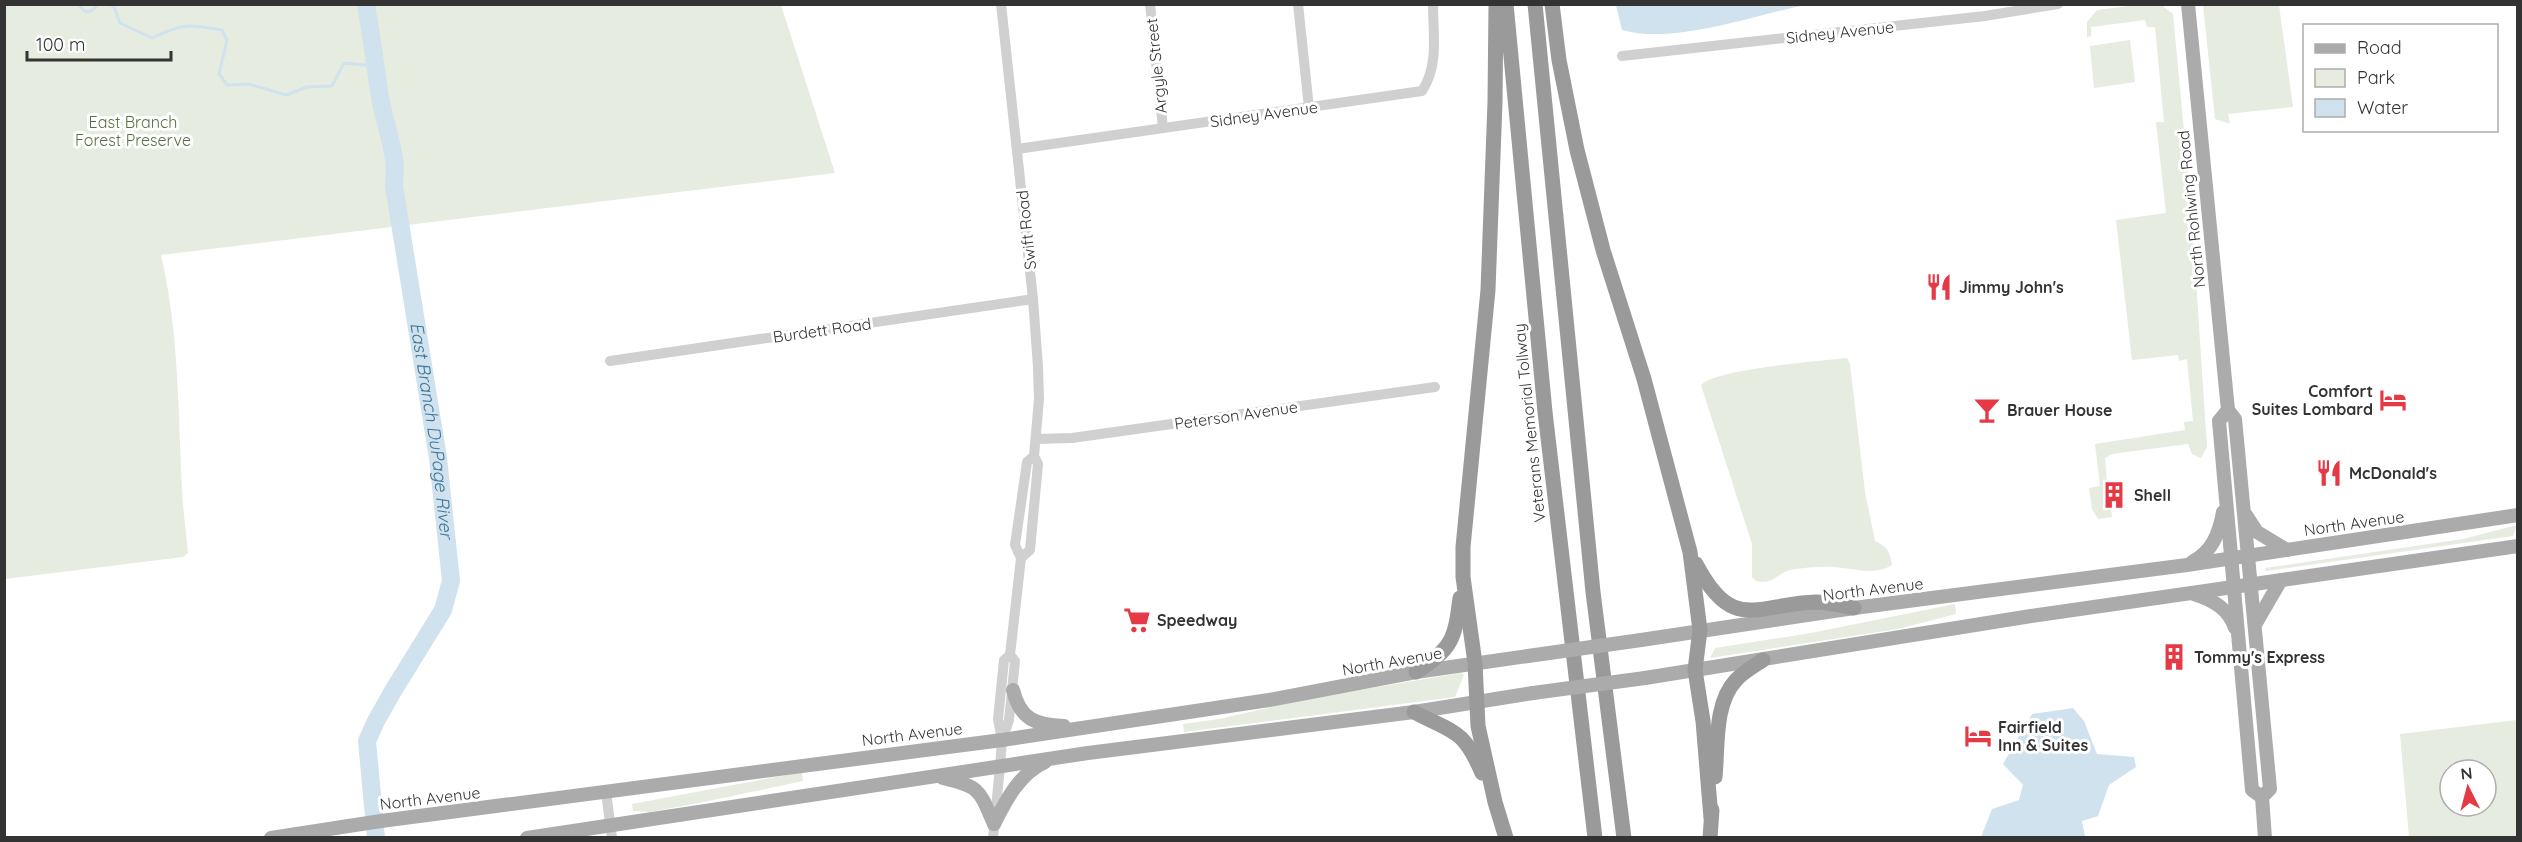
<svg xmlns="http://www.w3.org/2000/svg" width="2522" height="842" font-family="Quicksand,sans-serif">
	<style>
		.green { fill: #e6ecdf; fill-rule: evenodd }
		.water { fill: #cfe2ee }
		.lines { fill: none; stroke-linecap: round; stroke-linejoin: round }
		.stream { stroke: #cfe2ee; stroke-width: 3 }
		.river { stroke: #cfe2ee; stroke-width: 18 }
		.minor { stroke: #d0d0d0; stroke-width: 10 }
		.major { stroke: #ababab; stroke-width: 14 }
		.highway { stroke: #9a9a9a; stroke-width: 15 }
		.major-bridge { stroke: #ababab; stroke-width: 14 }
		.labels { text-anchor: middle; stroke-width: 6; stroke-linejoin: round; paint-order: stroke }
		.street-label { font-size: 16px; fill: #333; stroke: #fff }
		.park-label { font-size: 16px; fill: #56703f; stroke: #fff }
		.poi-label { font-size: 16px; font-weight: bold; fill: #333; stroke: #fff; text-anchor: start }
		.water-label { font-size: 18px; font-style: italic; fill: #3f7597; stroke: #fff }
	</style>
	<rect width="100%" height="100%" fill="#fff"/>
	<g class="green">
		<path d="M 2145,4 L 2161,5 L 2173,14 L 2191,205 L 2207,447 L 2201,458 L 2192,454 L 2188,444 L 2112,454 L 2105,458 L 2107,483 L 2104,485 L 2107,507 L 2111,507 L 2112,517 L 2098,519 L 2092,509 L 2089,488 L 2100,486 L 2095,444 L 2185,430 L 2184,422 L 2193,421 L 2187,359 L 2179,361 L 2178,355 L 2132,360 L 2116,220 L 2166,213 L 2156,122 L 2164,122 L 2155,27 L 2147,27 L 2145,20 L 2091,27 L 2091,36 L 2087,37 L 2087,22 L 2097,10 Z"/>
		<path d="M 4,5 L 781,5 L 835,173 L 161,255 C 179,332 178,410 182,489 C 183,510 186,532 188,553 L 183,557 L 5,579 Z"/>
		<path d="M 2203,5 L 2279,5 L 2293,107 L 2228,114 L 2230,124 L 2215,119 Z"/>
		<path d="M 2130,40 L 2135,82 L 2094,88 L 2090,46 Z"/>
		<path d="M 1847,358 L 1850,364 L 1865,492 L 1875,541 C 1887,547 1890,551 1892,565 C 1872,578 1845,565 1823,567 C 1812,567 1800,568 1790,570 C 1776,574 1773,585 1756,581 L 1752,577 L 1752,544 L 1701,385 C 1715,369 1821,361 1847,358 Z"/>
		<path d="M 2517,525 L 2513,536 L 2266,571 L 2265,568 L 2463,539 Z"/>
		<path d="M 1955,604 L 1956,614 L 1898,629 L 1710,658 L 1715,648 L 1811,633 Z"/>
		<path d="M 1461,673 L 1464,675 L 1455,697 L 1184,732 L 1183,724 L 1219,719 L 1311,698 Z"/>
		<path d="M 2517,720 L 2517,837 L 2409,837 L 2400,734 ZM 2450,770 L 2486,770 L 2486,806 L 2450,806 Z"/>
		<path d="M 802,772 L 803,781 L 704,802 L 650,812 L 633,811 L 632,804 Z"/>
	</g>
	<g class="water">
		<path d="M 1616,5 L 1616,4 L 1806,5 C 1753,15 1675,45 1622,30 Z"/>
		<path d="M 2073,708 L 2084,721 L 2097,754 L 2134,757 L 2136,767 L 2109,785 L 2098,816 L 2082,821 L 2085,837 L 1981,837 L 1992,809 L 2019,800 L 2023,785 L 2003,764 L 2032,714 Z"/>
	</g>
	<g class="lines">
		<g class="stream">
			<path d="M 77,4 L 86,12 L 91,11 L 99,4"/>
			<path d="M 110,4 L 114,7 L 120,23 L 152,38 C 183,23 188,24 222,30 L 227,40 L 219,74 L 227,85 L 249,84 L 286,95 L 307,87 L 332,86 L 344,63 L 375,66"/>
		</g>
		<path class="river" id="s1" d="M 366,4 C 371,34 375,62 379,91 C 382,114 391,136 394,159 C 396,167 394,177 394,186 L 438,458 L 451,581 L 443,610 L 393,691 L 376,721 L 367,741 L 376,838"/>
		<g class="minor">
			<path d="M 1001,4 L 1033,299 L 1038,367 L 1039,399 L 1034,456 L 1038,464 L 1030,550 L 1021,558"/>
			<path d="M 1150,4 L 1163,128"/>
			<path d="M 1298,4 L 1309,108"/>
			<path d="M 1622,56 L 1985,16 L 2058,4"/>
			<path d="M 1017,149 L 1422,91 C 1439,65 1433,35 1433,4"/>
			<path d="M 610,361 L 1033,299"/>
			<path d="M 1036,439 L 1072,438 L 1435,387"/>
			<path d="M 1002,740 L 1009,720 L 1015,661 L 1010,655 L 1021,558 L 1015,545 L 1027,462 L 1034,456"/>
			<path d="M 606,792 L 612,838"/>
			<path d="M 993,838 L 1000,767 L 1002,740 L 998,719 L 1004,660 L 1010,655"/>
		</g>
		<g class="major">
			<path d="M 2188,4 L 2228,410 L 2235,419 L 2270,789 L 2262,797 L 2265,838"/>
			<path d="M 2228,410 L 2219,421 L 2252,790 L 2262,797"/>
			<path d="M 2246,515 L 2257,532 L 2287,550"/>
			<path d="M 2192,562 C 2212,552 2219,534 2223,512"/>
			<path d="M 2194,594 C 2213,600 2229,609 2235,628"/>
			<path d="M 2256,623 L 2281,580"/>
			<path d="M 1641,640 L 1854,608 L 2187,565 L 2518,515"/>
			<path d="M 1645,678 L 2031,616 L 2518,546"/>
			<path d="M 1013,690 C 1020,719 1035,725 1064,726"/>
			<path d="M 943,778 C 981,787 979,790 994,824"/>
			<path d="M 994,824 C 1006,800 1020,773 1045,762"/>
			<path d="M 271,838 L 381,821 L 1002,740 L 1269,700 L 1416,672 L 1528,656"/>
			<path d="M 527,838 L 1088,753 L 1414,712 L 1533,693"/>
		</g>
		<g class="highway">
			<path d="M 1496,4 L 1495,102 L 1488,290 L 1463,547 L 1463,577 L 1475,663 L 1478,726 L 1495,802 L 1506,838"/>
			<path d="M 1506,4 L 1545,412 L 1595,838"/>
			<path d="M 1535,4 L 1593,592 L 1624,838"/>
			<path d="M 1552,4 L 1559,60 L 1577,150 L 1603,250 L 1644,379 L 1690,552 L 1700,630 L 1695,670 L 1703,721 L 1711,818"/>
			<path d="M 1696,564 C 1733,634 1756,604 1816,602 C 1828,602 1842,606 1854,608"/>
			<path d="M 1416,672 C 1452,649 1455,639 1460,598"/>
			<path d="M 1414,712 C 1453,733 1463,728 1482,773"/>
			<path d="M 1715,777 C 1718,747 1714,703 1736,680 C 1743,672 1754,666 1763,660"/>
			<path d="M 1710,838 L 1712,810"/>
		</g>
		<g class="major-bridge">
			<path d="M 1528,656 L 1641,640"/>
			<path d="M 1533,693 L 1645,678"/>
		</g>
	</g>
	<defs>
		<symbol id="restaurant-bare" viewBox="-9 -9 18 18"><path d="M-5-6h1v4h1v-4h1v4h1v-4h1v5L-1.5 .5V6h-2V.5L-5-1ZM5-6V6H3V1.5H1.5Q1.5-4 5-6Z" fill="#e63946" stroke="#fff" stroke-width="2.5" paint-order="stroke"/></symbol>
		<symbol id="hotel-bare" viewBox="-9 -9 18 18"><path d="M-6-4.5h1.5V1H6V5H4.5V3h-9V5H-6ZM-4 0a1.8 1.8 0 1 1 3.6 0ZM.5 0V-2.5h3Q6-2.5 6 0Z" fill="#e63946" stroke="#fff" stroke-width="2.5" paint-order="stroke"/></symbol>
		<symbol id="bar-bare" viewBox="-9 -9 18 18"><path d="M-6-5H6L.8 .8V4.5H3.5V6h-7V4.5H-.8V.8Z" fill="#e63946" stroke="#fff" stroke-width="2.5" paint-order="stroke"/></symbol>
		<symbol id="building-bare" viewBox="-9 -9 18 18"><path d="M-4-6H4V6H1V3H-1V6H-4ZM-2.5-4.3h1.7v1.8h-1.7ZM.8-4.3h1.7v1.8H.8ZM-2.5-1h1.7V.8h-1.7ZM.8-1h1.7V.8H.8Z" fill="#e63946" stroke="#fff" stroke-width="2.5" paint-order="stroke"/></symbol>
		<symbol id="supermarket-bare" viewBox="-9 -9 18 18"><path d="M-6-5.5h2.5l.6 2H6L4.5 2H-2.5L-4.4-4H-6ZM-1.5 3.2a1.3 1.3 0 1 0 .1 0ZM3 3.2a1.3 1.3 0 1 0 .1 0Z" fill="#e63946" stroke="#fff" stroke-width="2.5" paint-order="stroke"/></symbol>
	</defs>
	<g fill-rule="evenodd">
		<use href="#restaurant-bare" x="1920" y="268" width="38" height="38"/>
		<use href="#hotel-bare" x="2374" y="381" width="38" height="38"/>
		<use href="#bar-bare" x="1968" y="391" width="38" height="38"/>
		<use href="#restaurant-bare" x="2310" y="454" width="38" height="38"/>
		<use href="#building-bare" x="2095" y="476" width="38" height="38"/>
		<use href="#supermarket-bare" x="1118" y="601" width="38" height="38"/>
		<use href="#building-bare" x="2155" y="638" width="38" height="38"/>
		<use href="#hotel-bare" x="1959" y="717" width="38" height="38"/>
	</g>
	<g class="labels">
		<g class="street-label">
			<text transform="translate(1840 32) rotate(-6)" y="6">Sidney Avenue</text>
			<text transform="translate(1156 66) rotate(-96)" y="6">Argyle Street</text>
			<text transform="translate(1264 114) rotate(-8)" y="6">Sidney Avenue</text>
			<text transform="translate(2191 209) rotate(-96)" y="6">North Rohlwing Road</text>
			<text transform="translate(1026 230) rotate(-96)" y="6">Swift Road</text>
			<text transform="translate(822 330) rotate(-8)" y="6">Burdett Road</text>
			<text transform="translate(1236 415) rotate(-8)" y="6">Peterson Avenue</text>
			<text transform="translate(1529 423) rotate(-96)" y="6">Veterans Memorial Tollway</text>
			<text transform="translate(2354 523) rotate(-8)" y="6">North Avenue</text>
			<text transform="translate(1873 589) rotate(-7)" y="6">North Avenue</text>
			<text transform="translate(1392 661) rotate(-10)" y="6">North Avenue</text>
			<text transform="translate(912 734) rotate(-7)" y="6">North Avenue</text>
			<text transform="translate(430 798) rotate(-7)" y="6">North Avenue</text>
		</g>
		<g class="park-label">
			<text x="133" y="128">East Branch<tspan x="133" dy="18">Forest Preserve</tspan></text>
		</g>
		<g class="poi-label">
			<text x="1959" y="293">Jimmy John's</text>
			<text x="2373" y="397" text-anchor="end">Comfort<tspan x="2373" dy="18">Suites Lombard</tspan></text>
			<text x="2007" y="416">Brauer House</text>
			<text x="2349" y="479">McDonald's</text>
			<text x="2134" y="501">Shell</text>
			<text x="1157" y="626">Speedway</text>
			<text x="2194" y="663">Tommy's Express</text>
			<text x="1998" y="733">Fairfield<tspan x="1998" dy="18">Inn &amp; Suites</tspan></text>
		</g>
		<g class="water-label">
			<text dy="6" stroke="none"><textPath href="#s1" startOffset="432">East Branch DuPage River</textPath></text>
		</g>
	</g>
	<rect width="2522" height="842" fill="none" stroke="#333333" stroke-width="12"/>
	<rect x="2303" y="24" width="195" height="108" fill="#ffffff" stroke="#adadad" stroke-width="1.5"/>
	<rect x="2315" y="44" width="30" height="9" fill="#ababab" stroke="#adadad" stroke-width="1.5"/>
	<text x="2357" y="54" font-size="18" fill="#333333">Road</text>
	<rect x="2315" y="69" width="30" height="18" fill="#e6ecdf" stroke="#adadad" stroke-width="1.5"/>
	<text x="2357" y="84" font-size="18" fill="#333333">Park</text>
	<rect x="2315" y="99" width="30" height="18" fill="#cfe2ee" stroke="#adadad" stroke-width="1.5"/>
	<text x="2357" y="114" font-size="18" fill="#333333">Water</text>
	<g transform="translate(2468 788) rotate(354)"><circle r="28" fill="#ffffff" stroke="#adadad" stroke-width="1.5"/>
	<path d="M0-4.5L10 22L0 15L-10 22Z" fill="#e63946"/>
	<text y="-9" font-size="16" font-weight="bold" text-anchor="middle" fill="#333333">N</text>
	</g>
	<path d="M27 51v9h144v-9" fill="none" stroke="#333333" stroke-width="3"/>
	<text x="36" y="51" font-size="18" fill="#333333" stroke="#ffffff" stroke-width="4.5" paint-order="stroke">100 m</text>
</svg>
